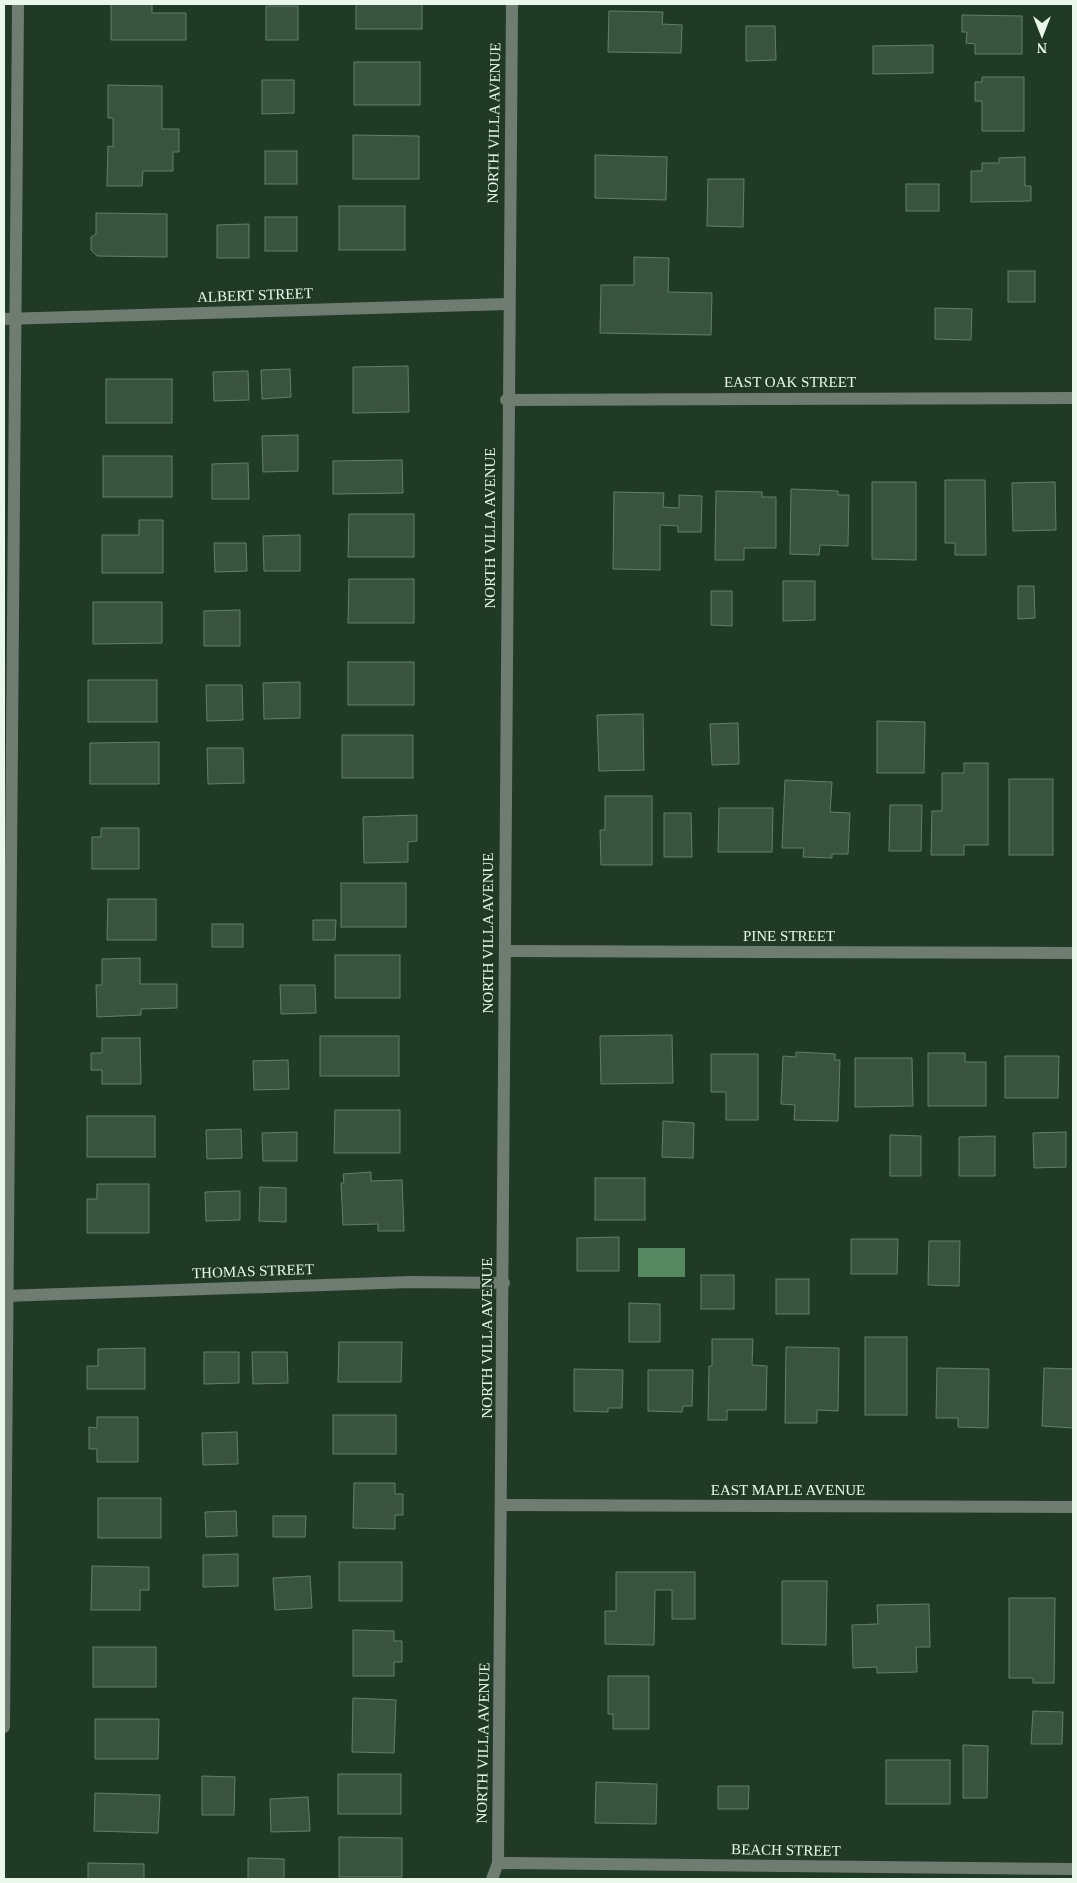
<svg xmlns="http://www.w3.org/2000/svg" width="1077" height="1883" font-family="'Times New Roman',serif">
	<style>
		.water { fill: #558760 }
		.building { fill: #39533e; stroke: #637f69 }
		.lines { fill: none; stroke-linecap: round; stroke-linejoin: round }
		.minor { stroke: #6f7c71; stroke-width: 12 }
		.labels { text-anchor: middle; stroke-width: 4; stroke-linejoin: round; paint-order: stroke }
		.street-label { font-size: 15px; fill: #e9f8eb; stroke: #203a26 }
	</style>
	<rect width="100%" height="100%" fill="#203a26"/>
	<rect class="water" x="638" y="1248" width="47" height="29"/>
	<g class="building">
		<path d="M 111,4 L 152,4 L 152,13 L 186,13 L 186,40 L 111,40 Z"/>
		<rect x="356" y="4" width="66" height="25"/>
		<rect x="266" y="6" width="32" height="34"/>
		<path d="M 609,11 L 663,12 L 662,24 L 682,25 L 681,53 L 608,52 Z"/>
		<path d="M 962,15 L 1022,16 L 1022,54 L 975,54 L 975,44 L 966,43 L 967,32 L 962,32 Z"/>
		<path d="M 746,26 L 775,26 L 776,60 L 746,61 Z"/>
		<path d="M 933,45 L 933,73 L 873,74 L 873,46 Z"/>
		<rect x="354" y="62" width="66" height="43"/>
		<path d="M 982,77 L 1024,77 L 1024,131 L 982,131 L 982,101 L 975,101 L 975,82 L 982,82 Z"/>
		<path d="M 262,80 L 294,80 L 294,113 L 262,114 Z"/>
		<path d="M 108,85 L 162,86 L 162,129 L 179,129 L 179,152 L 173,152 L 173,171 L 143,171 L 142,186 L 107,186 L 108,146 L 113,147 L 113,118 L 108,118 Z"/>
		<path d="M 353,135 L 419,136 L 419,179 L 353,179 Z"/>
		<rect x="265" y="151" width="32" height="33"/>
		<path d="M 595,155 L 667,157 L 666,200 L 595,198 Z"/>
		<path d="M 1025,157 L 1025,186 L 1031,186 L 1031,201 L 971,202 L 971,171 L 982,171 L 982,163 L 999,163 L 999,158 Z"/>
		<path d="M 708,179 L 744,179 L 743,227 L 707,226 Z"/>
		<rect x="906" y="184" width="33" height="27"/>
		<rect x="339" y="206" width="66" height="44"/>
		<path d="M 96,213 L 167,214 L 167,257 L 97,256 L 91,250 L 91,237 L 96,234 Z"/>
		<rect x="265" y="217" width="32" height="34"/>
		<path d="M 249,224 L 249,258 L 217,258 L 217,225 Z"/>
		<path d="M 634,257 L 669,258 L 668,292 L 712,293 L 711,335 L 600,333 L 601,285 L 634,285 Z"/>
		<rect x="1008" y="271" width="27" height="31"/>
		<path d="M 935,308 L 972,309 L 971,340 L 935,339 Z"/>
		<path d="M 408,366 L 409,412 L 353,413 L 353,367 Z"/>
		<path d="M 290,369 L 291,397 L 262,399 L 261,370 Z"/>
		<path d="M 248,371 L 249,400 L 214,401 L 213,372 Z"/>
		<rect x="106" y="379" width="66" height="44"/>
		<path d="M 298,435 L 298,471 L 263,472 L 262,436 Z"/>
		<rect x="103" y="456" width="69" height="41"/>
		<path d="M 402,460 L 403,493 L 333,494 L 333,461 Z"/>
		<path d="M 248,463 L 249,499 L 212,499 L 212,464 Z"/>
		<path d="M 945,480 L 985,480 L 986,555 L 955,555 L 955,543 L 945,543 Z"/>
		<path d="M 872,482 L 916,482 L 916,560 L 872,559 Z"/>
		<path d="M 1055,482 L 1056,530 L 1013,531 L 1012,483 Z"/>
		<path d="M 791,489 L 838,491 L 838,495 L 849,495 L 848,546 L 820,545 L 819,555 L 790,554 Z"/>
		<path d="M 716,491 L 762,492 L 762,497 L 776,497 L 776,548 L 744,548 L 744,560 L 715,560 Z"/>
		<path d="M 614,492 L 664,493 L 663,507 L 679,508 L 679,495 L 702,496 L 701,532 L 678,532 L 678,526 L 660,525 L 660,570 L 613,569 Z"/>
		<path d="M 349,514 L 414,514 L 414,557 L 348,557 Z"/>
		<path d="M 139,520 L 163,520 L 163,573 L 102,573 L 102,535 L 139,535 Z"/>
		<path d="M 300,535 L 300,571 L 264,571 L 263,536 Z"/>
		<path d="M 214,543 L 246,543 L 247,571 L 215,572 Z"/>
		<path d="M 349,579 L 414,579 L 414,623 L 348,623 Z"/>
		<path d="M 783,581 L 815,581 L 815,620 L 783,621 Z"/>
		<path d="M 1018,586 L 1034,586 L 1035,618 L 1018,619 Z"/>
		<path d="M 711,591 L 732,591 L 732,626 L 711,625 Z"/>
		<path d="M 93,602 L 162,602 L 162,643 L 93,644 Z"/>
		<path d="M 240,610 L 240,646 L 204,646 L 204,611 Z"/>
		<rect x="348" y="662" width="66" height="43"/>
		<rect x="88" y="680" width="69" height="42"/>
		<path d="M 300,682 L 300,718 L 264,719 L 263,683 Z"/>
		<path d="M 206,685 L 242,685 L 243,720 L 207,721 Z"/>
		<path d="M 643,714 L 644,770 L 599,771 L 597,715 Z"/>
		<path d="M 877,721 L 925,722 L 924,773 L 877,773 Z"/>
		<path d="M 738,723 L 739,764 L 712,765 L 710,724 Z"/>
		<rect x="342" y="735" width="71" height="43"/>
		<path d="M 159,742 L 159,784 L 90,784 L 90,743 Z"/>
		<path d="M 207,748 L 243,748 L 244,783 L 208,784 Z"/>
		<path d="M 964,763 L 988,763 L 988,845 L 964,845 L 964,855 L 931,855 L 932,811 L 942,811 L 942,773 L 964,773 Z"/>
		<rect x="1009" y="779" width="44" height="76"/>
		<path d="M 785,780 L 832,782 L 830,812 L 850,813 L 848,854 L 832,854 L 832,858 L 803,857 L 804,848 L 782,848 Z"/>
		<path d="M 605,796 L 652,796 L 652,865 L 601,865 L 600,830 L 605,830 Z"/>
		<path d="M 890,805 L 922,805 L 921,851 L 889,851 Z"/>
		<path d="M 719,808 L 773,808 L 772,852 L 718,852 Z"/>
		<path d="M 664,813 L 691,813 L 692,857 L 664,857 Z"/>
		<path d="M 417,815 L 417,841 L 408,842 L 408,862 L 364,863 L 363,817 Z"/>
		<path d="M 101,828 L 139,828 L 139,869 L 92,869 L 92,837 L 101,837 Z"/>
		<rect x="341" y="883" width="65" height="44"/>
		<path d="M 108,899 L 156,899 L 156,940 L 107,940 Z"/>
		<path d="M 313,920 L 336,920 L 335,940 L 313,940 Z"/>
		<rect x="212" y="924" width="31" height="23"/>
		<rect x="335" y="955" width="65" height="43"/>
		<path d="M 140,958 L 140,984 L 177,984 L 177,1008 L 141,1009 L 141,1015 L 97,1017 L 96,985 L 102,985 L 102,959 Z"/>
		<path d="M 280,985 L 315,985 L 316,1013 L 281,1014 Z"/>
		<path d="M 672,1035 L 673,1083 L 601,1084 L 600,1036 Z"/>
		<rect x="320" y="1036" width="79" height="40"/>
		<path d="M 102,1038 L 140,1038 L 141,1084 L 102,1084 L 102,1070 L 91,1070 L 91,1053 L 102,1053 Z"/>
		<path d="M 796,1052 L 835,1054 L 835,1060 L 840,1060 L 838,1121 L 794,1120 L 795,1105 L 781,1104 L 783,1056 L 796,1057 Z"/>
		<path d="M 928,1053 L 965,1053 L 965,1062 L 986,1062 L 986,1106 L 928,1106 Z"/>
		<path d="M 711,1054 L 758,1054 L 758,1120 L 726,1120 L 726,1092 L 711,1092 Z"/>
		<path d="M 1005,1056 L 1059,1056 L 1058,1098 L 1005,1098 Z"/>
		<path d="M 855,1058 L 912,1058 L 913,1106 L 855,1107 Z"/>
		<path d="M 288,1060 L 289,1089 L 254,1090 L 253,1061 Z"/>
		<path d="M 335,1110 L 400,1110 L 400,1153 L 334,1153 Z"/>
		<rect x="87" y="1116" width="68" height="41"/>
		<path d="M 663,1121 L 694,1123 L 693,1158 L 662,1157 Z"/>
		<path d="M 241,1129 L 242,1158 L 207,1159 L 206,1130 Z"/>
		<path d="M 297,1132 L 297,1161 L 263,1161 L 262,1133 Z"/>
		<path d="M 1066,1132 L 1066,1167 L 1034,1168 L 1033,1133 Z"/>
		<path d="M 890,1135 L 921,1136 L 921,1176 L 890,1176 Z"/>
		<path d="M 995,1136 L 995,1176 L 959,1176 L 959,1137 Z"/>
		<path d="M 371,1172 L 371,1181 L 402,1180 L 404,1231 L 378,1231 L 378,1224 L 343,1225 L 341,1183 L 344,1183 L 343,1174 Z"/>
		<rect x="595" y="1178" width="50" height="42"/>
		<path d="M 97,1184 L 149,1184 L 149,1233 L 87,1233 L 87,1199 L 97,1199 Z"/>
		<path d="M 260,1187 L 286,1188 L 286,1222 L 259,1221 Z"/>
		<path d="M 240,1191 L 240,1220 L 206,1221 L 205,1192 Z"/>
		<path d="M 619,1237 L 619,1271 L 577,1271 L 577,1238 Z"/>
		<path d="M 851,1239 L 898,1239 L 897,1274 L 851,1274 Z"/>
		<path d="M 929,1241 L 960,1241 L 959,1286 L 928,1285 Z"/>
		<rect x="701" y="1275" width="33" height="34"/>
		<rect x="776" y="1279" width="33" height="35"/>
		<path d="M 629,1303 L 660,1304 L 660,1342 L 629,1342 Z"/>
		<rect x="865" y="1337" width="42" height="78"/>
		<path d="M 712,1339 L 753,1339 L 752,1365 L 767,1366 L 766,1410 L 727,1410 L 727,1420 L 708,1420 L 709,1366 L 712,1366 Z"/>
		<path d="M 339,1342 L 402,1342 L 401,1382 L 338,1382 Z"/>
		<path d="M 786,1347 L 839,1348 L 838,1411 L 817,1410 L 817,1423 L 785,1423 Z"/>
		<path d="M 145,1348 L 145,1389 L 87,1389 L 87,1366 L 98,1366 L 98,1349 Z"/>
		<path d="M 204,1352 L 239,1352 L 239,1383 L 204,1384 Z"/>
		<path d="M 252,1352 L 287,1352 L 288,1383 L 253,1384 Z"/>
		<path d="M 937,1368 L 989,1369 L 988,1428 L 958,1427 L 958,1418 L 936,1418 Z"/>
		<path d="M 1044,1368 L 1073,1369 L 1073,1428 L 1042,1426 Z"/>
		<path d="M 574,1369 L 623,1370 L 622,1408 L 608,1408 L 608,1412 L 574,1411 Z"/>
		<path d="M 648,1370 L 693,1370 L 692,1406 L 683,1406 L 682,1412 L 648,1411 Z"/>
		<rect x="333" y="1415" width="63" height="39"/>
		<path d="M 97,1417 L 138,1417 L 138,1462 L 97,1462 L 97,1449 L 89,1449 L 89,1427 L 97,1428 Z"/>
		<path d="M 237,1432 L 238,1464 L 203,1465 L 202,1433 Z"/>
		<path d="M 354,1483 L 395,1483 L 395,1494 L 403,1494 L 403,1515 L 395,1515 L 395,1529 L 353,1528 Z"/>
		<rect x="98" y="1498" width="63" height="40"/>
		<path d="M 236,1511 L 237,1536 L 206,1537 L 205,1512 Z"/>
		<path d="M 273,1516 L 306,1516 L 305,1537 L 273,1537 Z"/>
		<path d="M 238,1554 L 238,1586 L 203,1587 L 203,1555 Z"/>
		<rect x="339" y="1562" width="63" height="39"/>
		<path d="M 92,1566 L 149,1567 L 149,1590 L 140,1590 L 140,1610 L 91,1610 Z"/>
		<path d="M 616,1572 L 695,1572 L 695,1619 L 672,1619 L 672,1590 L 655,1590 L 654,1645 L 605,1644 L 605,1611 L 616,1611 Z"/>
		<path d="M 310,1576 L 312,1608 L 275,1610 L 273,1578 Z"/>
		<path d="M 782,1581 L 827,1581 L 826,1645 L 782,1644 Z"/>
		<path d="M 1009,1598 L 1055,1598 L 1054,1683 L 1033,1683 L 1033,1678 L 1009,1678 Z"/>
		<path d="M 929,1604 L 930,1647 L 916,1647 L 917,1672 L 877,1673 L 877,1667 L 853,1668 L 852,1625 L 878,1624 L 877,1605 Z"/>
		<path d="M 353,1630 L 394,1631 L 394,1641 L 402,1641 L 402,1662 L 394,1662 L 394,1676 L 353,1676 Z"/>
		<rect x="93" y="1647" width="63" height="40"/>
		<path d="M 608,1676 L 649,1676 L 649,1729 L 613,1729 L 613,1714 L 608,1714 Z"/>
		<path d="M 353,1698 L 396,1700 L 394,1753 L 352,1752 Z"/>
		<path d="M 1033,1711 L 1063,1712 L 1062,1744 L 1031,1744 Z"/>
		<path d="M 95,1719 L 159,1719 L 158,1759 L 95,1759 Z"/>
		<path d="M 963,1745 L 988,1746 L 987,1798 L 963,1798 Z"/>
		<rect x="886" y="1760" width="64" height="44"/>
		<rect x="338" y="1774" width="63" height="40"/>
		<path d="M 202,1776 L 235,1777 L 234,1815 L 202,1815 Z"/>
		<path d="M 596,1782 L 657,1784 L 656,1824 L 595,1823 Z"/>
		<path d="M 718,1786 L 749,1786 L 748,1809 L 718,1809 Z"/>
		<path d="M 95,1793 L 160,1795 L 158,1833 L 94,1831 Z"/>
		<path d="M 308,1797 L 310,1831 L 271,1832 L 270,1799 Z"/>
		<path d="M 339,1837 L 402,1838 L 402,1877 L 339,1877 Z"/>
		<path d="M 248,1858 L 284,1859 L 284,1879 L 248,1879 Z"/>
		<path d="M 88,1863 L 144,1864 L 144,1879 L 88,1879 Z"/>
	</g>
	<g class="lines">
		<g class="minor">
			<path d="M 4,319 L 507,304"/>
			<path d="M 506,400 L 1073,398"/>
			<path d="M 505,951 L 1073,953"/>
			<path d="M 4,1296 L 411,1282 L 504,1283"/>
			<path d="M 503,1505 L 1073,1507"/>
			<path d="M 4,1727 L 18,4"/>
			<path d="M 498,1863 L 1073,1869"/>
			<path d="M 492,1879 L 498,1863 C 506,1243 503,623 512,4"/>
		</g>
	</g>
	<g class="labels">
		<g class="street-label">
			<text transform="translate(494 123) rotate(-89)" y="5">NORTH VILLA AVENUE</text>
			<text transform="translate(255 295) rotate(-2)" y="5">ALBERT STREET</text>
			<text x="790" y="387">EAST OAK STREET</text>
			<text transform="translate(490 528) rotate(-90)" y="5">NORTH VILLA AVENUE</text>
			<text transform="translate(488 933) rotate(-90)" y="5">NORTH VILLA AVENUE</text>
			<text x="789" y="941">PINE STREET</text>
			<text transform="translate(253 1271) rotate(-2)" y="5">THOMAS STREET</text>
			<text transform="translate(487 1338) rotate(-90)" y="5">NORTH VILLA AVENUE</text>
			<text x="788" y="1495">EAST MAPLE AVENUE</text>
			<text transform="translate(483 1743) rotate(-89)" y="5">NORTH VILLA AVENUE</text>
			<text transform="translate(786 1850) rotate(1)" y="5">BEACH STREET</text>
		</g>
	</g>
	<rect width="1077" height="1883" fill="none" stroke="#e9f8eb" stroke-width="10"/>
	<g transform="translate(1042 35) rotate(180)" stroke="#203a26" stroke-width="4" paint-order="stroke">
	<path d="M0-4L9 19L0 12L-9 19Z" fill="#e9f8eb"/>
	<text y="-8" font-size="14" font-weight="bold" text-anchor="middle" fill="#e9f8eb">N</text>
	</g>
</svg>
